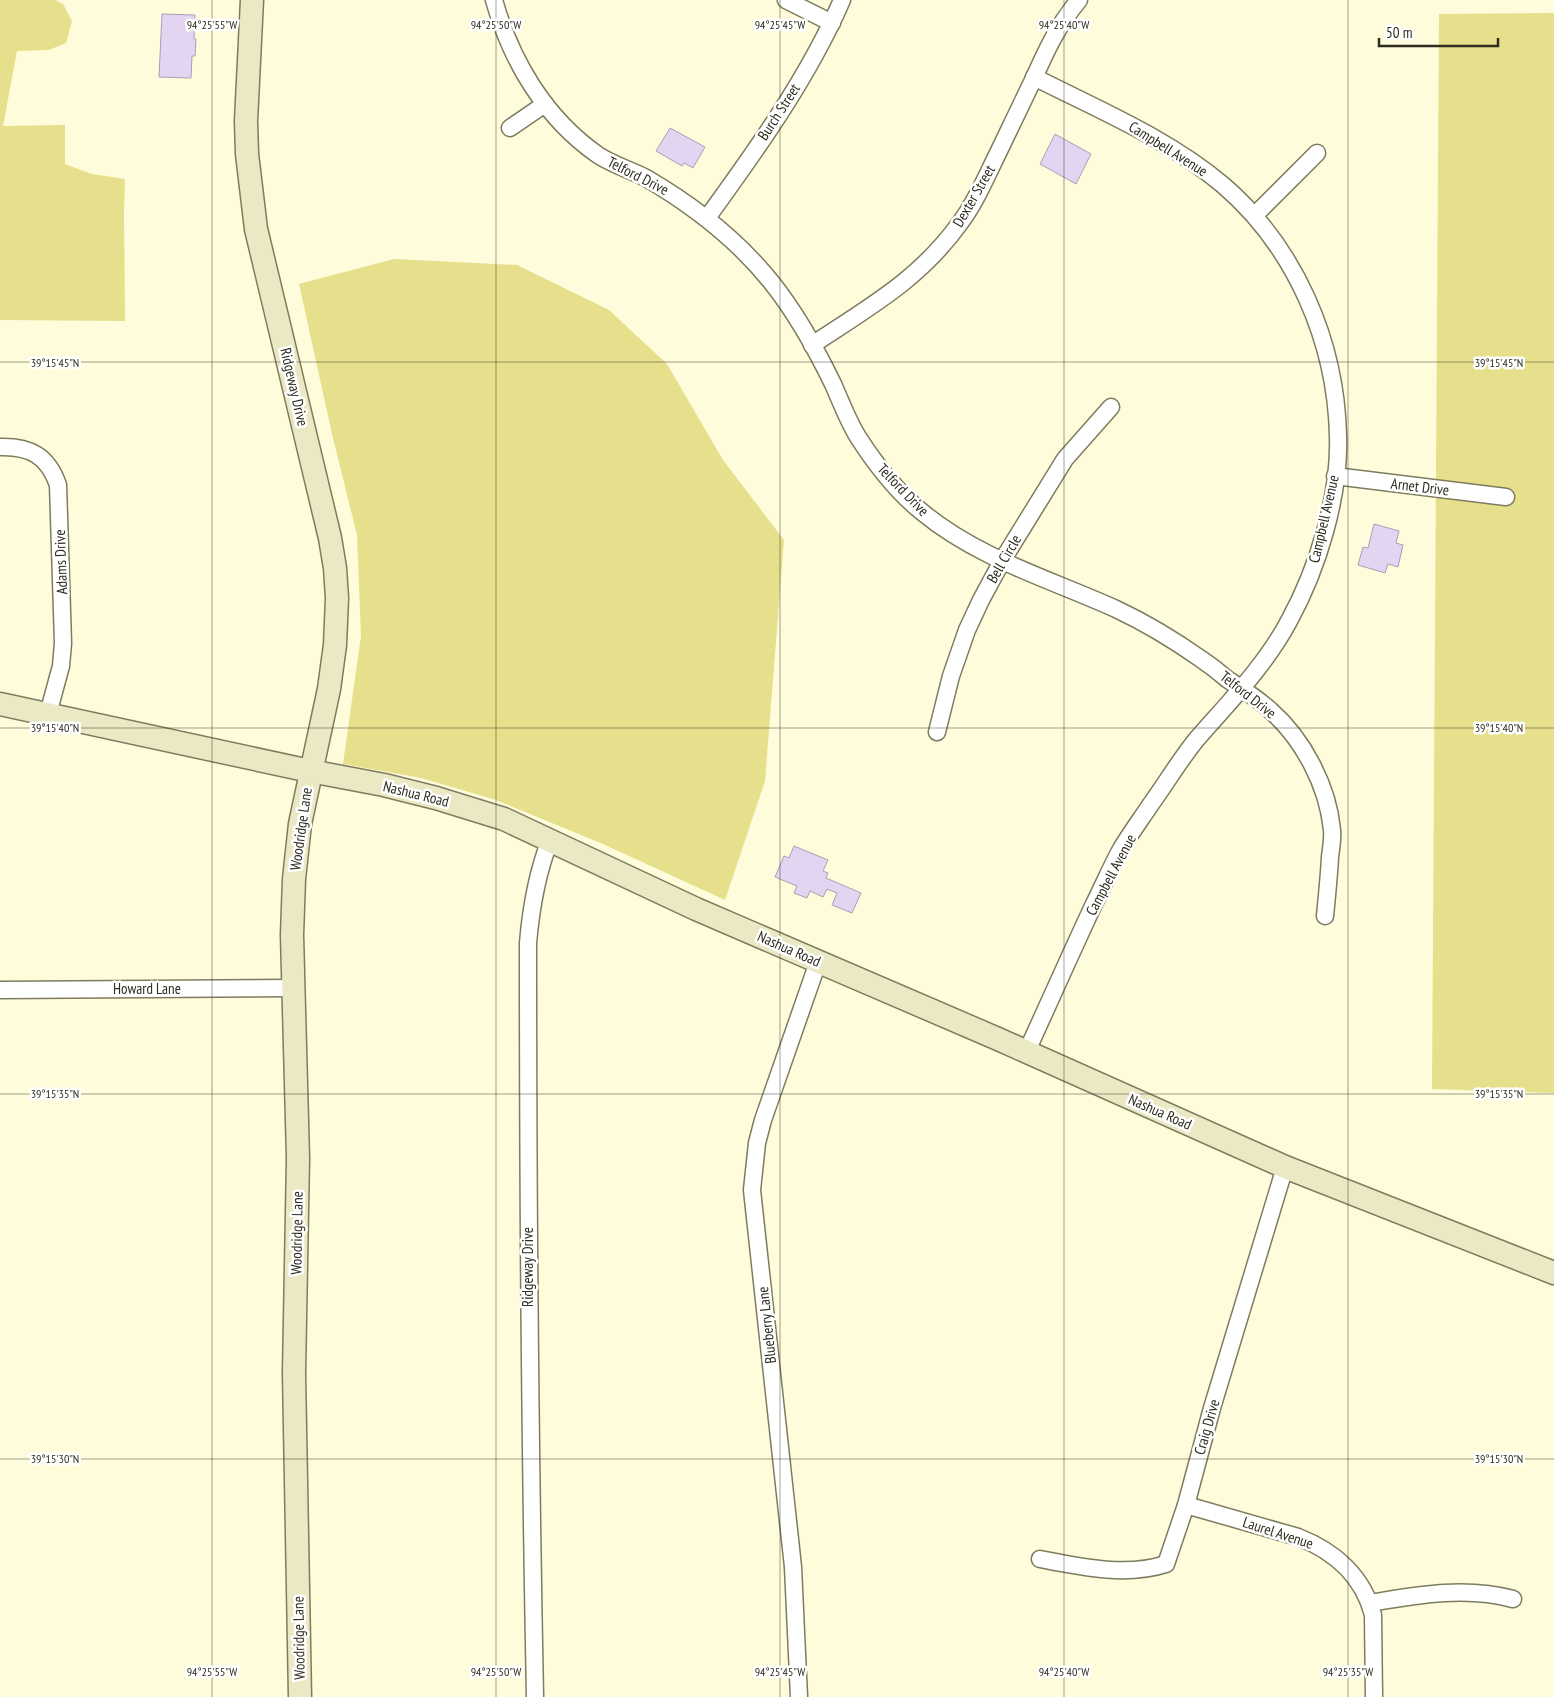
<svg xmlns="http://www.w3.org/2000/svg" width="1554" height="1697" font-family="'PT Sans Narrow',sans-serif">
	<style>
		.green { fill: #e6df8b }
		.building { fill: #e3d4f1; stroke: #ac9db9 }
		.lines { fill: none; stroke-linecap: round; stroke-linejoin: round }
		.street-casing { stroke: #7e7c5f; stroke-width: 19 }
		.secondary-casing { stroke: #7e7c5f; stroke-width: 25 }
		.street { stroke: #fff; stroke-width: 16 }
		.secondary { stroke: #ebe8c4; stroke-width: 22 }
		.ticks { fill: none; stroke: #2e2d20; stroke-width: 1; stroke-opacity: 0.45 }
		.labels { text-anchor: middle; stroke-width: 5; stroke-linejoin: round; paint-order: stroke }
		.street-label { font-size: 15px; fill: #2e2d20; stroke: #fff }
		.ticks-label { font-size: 12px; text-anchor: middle; fill: #2e2d20; stroke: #fff; stroke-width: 5; stroke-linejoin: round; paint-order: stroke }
	</style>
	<rect width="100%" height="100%" fill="#fefcdb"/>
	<g class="green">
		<path d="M 0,0 L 55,0 L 63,4 L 72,21 L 66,43 L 49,50 L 17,51 L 3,126 L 65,125 L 65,164 L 92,174 L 125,179 L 124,214 L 125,321 L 0,320 Z"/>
		<path d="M 1554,13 L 1554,1093 L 1432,1089 L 1439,14 Z"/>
		<path d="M 394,259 L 517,265 L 609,310 L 667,364 L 723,460 L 784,540 L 765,781 L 725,900 L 603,844 L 496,800 L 421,778 L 343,764 L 361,636 L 357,535 L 332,434 L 299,284 Z"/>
	</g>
	<g class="building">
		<path d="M 162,14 L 195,15 L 194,39 L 196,39 L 195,56 L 192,56 L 191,78 L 159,77 Z"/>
		<path d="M 670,128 L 705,147 L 693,168 L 684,163 L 682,166 L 656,151 Z"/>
		<path d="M 1055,134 L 1091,154 L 1076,184 L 1040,164 Z"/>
		<path d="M 1374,524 L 1399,531 L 1396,543 L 1403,545 L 1398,567 L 1388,564 L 1385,573 L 1358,565 L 1363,547 L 1368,548 Z"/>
		<path d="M 794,846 L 828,860 L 823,871 L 828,873 L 826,878 L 861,893 L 852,913 L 832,905 L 837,893 L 827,889 L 823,897 L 810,891 L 807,898 L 794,893 L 797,886 L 775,877 L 784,856 L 789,858 Z"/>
	</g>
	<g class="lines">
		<defs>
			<g id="street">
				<path d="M 494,0 C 511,61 545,118 598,155 C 613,165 631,170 646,178 C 694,206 737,239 772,283 C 796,313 816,349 833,384 C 841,402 848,421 858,437 C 876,465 897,492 922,512 C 979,559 1050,579 1116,609 C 1146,623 1174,640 1201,659 C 1210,665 1219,672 1227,679 C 1242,689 1257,698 1270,710 C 1303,739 1328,786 1332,830 C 1333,839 1331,848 1330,857 C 1329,876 1327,896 1325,916"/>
				<path d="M 786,0 L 832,23"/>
				<path d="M 510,128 L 545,104"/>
				<path d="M 1255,215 L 1317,153"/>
				<path d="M 707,218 C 757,149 808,78 842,0"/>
				<path d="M 812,345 C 869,307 919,280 960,223 C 976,202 986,177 998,153 C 1010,128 1022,103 1034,78 C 1047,49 1058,25 1079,0"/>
				<path d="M 0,447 C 30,446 48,456 58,485 L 63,643 L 61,666 L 48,714"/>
				<path d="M 1335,476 L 1506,497"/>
				<path d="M 937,732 L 951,676 L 967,630 L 981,600 L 1002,561 L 1065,459 L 1111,407"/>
				<path d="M 0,990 L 294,988"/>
				<path d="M 1026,1053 C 1049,1003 1071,953 1094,904 C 1103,886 1111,867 1121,849 C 1130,834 1141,819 1151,804 C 1166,783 1180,760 1196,740 C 1229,702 1265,666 1289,621 C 1318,568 1340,496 1338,436 C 1336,341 1295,247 1223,185 C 1167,138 1099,110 1034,77"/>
				<path d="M 1186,1505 L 1298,1537 C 1334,1551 1363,1576 1373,1615 L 1374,1697"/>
				<path d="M 1040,1559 C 1081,1567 1126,1577 1166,1564 L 1186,1505 L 1212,1408 L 1285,1167"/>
				<path d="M 1370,1603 C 1417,1595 1466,1586 1513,1599"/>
				<path d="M 535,1697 C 530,1446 528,1195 528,943 C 531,908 537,873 550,840"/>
				<path d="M 799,1697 L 793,1567 L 752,1190 L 757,1143 L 763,1120 L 818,962"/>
			</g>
			<g id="secondary">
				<path d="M 252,0 L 246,121 L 247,154 L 256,229 L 330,538 L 335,568 L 337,598 L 335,645 L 329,689 L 300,824 L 294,879 L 292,935 L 298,1158 L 294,1373 L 300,1697"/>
				<path d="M 0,704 L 310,771 L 384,785 L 436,798 L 504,819 L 696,909 L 998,1039 L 1285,1167 L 1554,1273"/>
			</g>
		</defs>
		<use href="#street" class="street-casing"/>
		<use href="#secondary" class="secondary-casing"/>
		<use href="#street" class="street"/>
		<use href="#secondary" class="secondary"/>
	</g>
	<path class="ticks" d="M 212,0 L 212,1697M 496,0 L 496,1697M 780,0 L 780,1697M 1064,0 L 1064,1697M 1348,0 L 1348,1697M 0,362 L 1554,362M 0,728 L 1554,728M 0,1094 L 1554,1094M 0,1459 L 1554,1459"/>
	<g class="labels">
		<g class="street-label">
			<text transform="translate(779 112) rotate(-57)" y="5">Burch Street</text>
			<text transform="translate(1168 149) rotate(32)" y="5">Campbell Avenue</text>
			<text transform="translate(638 176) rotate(27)" y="5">Telford Drive</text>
			<text transform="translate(974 196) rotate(-60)" y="5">Dexter Street</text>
			<text transform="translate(294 387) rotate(77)" y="5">Ridgeway Drive</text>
			<text transform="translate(1420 487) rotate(7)" y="5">Arnet Drive</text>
			<text transform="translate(903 490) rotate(46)" y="5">Telford Drive</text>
			<text transform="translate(1324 519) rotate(-77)" y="5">Campbell Avenue</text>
			<text transform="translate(1004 559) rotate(-60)" y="5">Bell Circle</text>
			<text transform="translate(61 562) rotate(-92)" y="5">Adams Drive</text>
			<text transform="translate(1248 695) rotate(38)" y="5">Telford Drive</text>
			<text transform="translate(416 794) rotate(14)" y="5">Nashua Road</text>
			<text transform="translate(301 829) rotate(-82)" y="5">Woodridge Lane</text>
			<text transform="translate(1111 875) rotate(-62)" y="5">Campbell Avenue</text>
			<text transform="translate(789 949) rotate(24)" y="5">Nashua Road</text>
			<text x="147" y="994">Howard Lane</text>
			<text transform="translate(1160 1112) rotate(24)" y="5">Nashua Road</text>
			<text transform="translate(297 1233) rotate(-89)" y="5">Woodridge Lane</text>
			<text transform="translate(528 1267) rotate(-90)" y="5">Ridgeway Drive</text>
			<text transform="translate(767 1325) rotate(-96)" y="5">Blueberry Lane</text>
			<text transform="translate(1207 1427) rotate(-74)" y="5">Craig Drive</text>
			<text transform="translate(1278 1533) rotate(18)" y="5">Laurel Avenue</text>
			<text transform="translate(299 1638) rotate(-91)" y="5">Woodridge Lane</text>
		</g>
	</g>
	<g class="ticks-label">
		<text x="212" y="29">94°25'55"W</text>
		<text x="496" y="29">94°25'50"W</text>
		<text x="780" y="29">94°25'45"W</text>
		<text x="1064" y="29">94°25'40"W</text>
		<text x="55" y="367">39°15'45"N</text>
		<text x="1499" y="367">39°15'45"N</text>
		<text x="55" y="732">39°15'40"N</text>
		<text x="1499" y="732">39°15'40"N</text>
		<text x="55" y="1098">39°15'35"N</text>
		<text x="1499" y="1098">39°15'35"N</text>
		<text x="55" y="1463">39°15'30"N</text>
		<text x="1499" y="1463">39°15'30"N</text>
		<text x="212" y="1676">94°25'55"W</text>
		<text x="496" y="1676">94°25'50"W</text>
		<text x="780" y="1676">94°25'45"W</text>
		<text x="1064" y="1676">94°25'40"W</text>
		<text x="1348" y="1676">94°25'35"W</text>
	</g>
	<path d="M1379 38v8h119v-8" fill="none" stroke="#2e2d20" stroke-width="2.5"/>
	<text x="1386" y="38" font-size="15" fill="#2e2d20" stroke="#ffffff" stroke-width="4" paint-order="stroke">50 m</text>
</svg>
